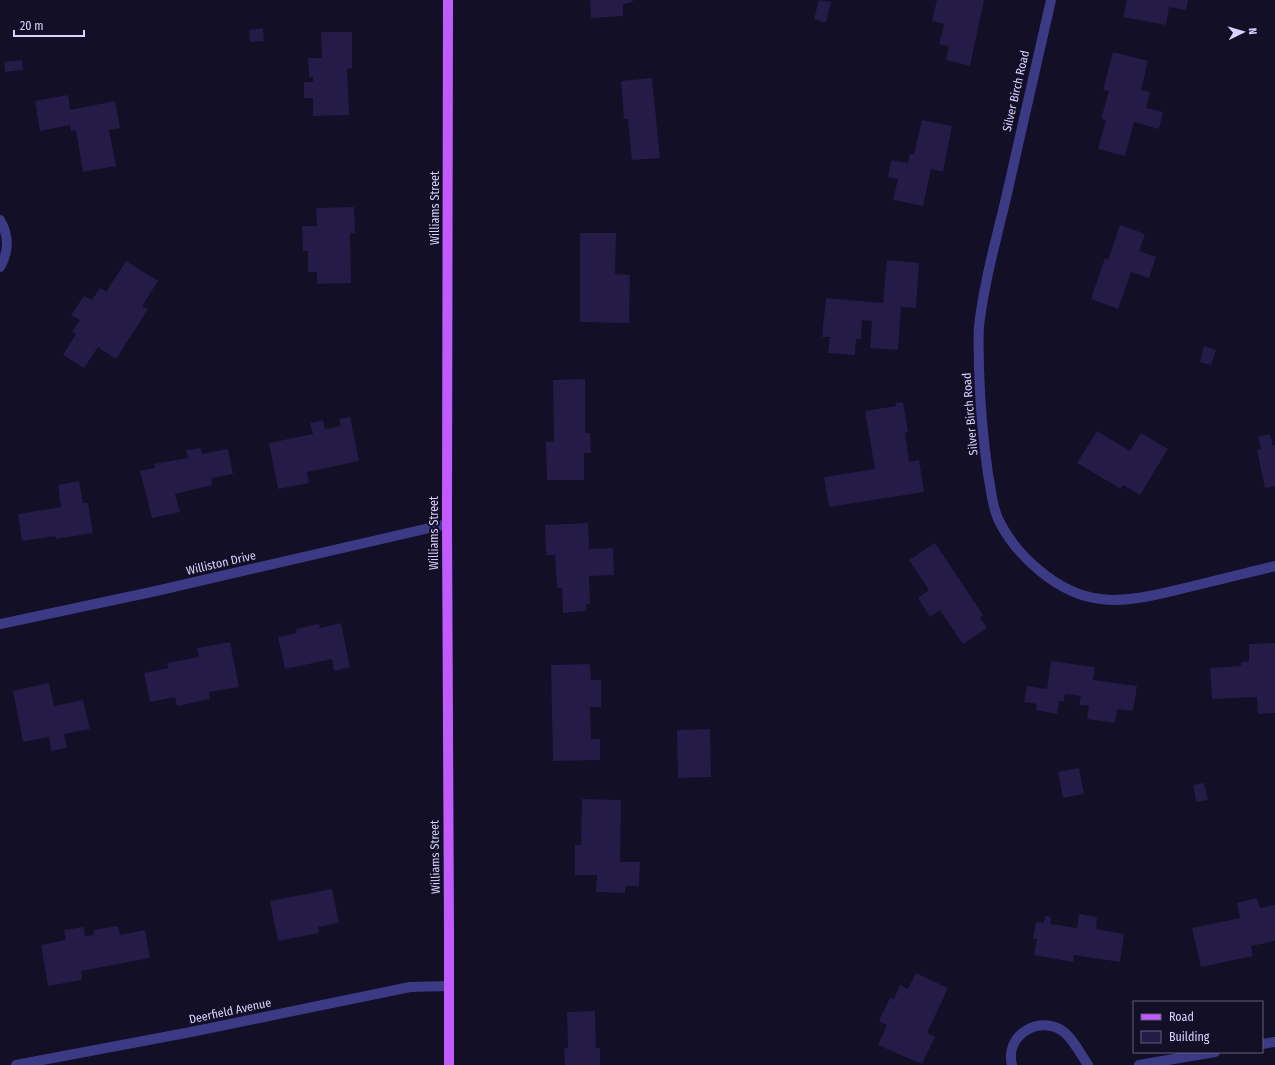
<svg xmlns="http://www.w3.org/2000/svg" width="1275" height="1065" font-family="'Fira Sans Condensed',sans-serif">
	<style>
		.building { fill: #241b47 }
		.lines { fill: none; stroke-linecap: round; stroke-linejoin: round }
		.minor { stroke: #3d3a85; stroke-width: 10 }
		.major { stroke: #c25bff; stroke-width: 10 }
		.labels { text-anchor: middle; stroke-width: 4; stroke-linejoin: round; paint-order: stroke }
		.street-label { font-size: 12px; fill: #d9d4ff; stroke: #130f26 }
	</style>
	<rect width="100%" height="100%" fill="#130f26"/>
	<g class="building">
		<path d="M 590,0 L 634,0 L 630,3 L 623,4 L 623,16 L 591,18 Z"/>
		<path d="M 819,0 L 831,2 L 826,23 L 814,19 Z"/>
		<path d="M 937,0 L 984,0 L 970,66 L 946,60 L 949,46 L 939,44 L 944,24 L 932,21 Z"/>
		<path d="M 1127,0 L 1188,0 L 1186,10 L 1169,7 L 1166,25 L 1123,17 Z"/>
		<path d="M 263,28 L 264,41 L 250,42 L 249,30 Z"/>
		<path d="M 321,32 L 352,32 L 352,68 L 347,69 L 349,115 L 313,116 L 313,98 L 304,98 L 304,82 L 313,82 L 313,77 L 309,77 L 308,58 L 322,58 Z"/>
		<path d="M 1113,52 L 1148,61 L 1141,90 L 1150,92 L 1146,108 L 1163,112 L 1159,129 L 1134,122 L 1125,156 L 1098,149 L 1106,120 L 1101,119 L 1109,91 L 1103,90 Z"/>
		<path d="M 22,60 L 23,70 L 5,72 L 4,62 Z"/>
		<path d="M 652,78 L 660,158 L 632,160 L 628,119 L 624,119 L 621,81 Z"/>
		<path d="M 68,95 L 70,110 L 115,101 L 120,128 L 109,130 L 116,166 L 83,172 L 76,130 L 71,131 L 70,125 L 40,131 L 35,101 Z"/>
		<path d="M 922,120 L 952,126 L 943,172 L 931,169 L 923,206 L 893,200 L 898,179 L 888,177 L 891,160 L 908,163 L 910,154 L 914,154 Z"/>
		<path d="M 354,207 L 355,233 L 350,233 L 351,283 L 317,284 L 317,272 L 308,272 L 308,251 L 303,251 L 302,226 L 317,226 L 316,208 Z"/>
		<path d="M 1120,225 L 1145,234 L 1139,251 L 1156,257 L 1149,278 L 1131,272 L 1118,309 L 1091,299 L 1105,258 L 1108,260 Z"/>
		<path d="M 580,233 L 616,233 L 615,274 L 630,275 L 629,323 L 580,322 Z"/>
		<path d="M 887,260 L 919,263 L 916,308 L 901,307 L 898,350 L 870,348 L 872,321 L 862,320 L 861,339 L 856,339 L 855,355 L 828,353 L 830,337 L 822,337 L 826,298 L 883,303 Z"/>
		<path d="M 126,261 L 158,281 L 142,306 L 148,309 L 116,359 L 98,347 L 84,368 L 63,355 L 76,334 L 72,332 L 80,320 L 71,315 L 84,296 L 92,300 L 100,288 L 106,292 Z"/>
		<path d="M 1204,346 L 1216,350 L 1211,365 L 1200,362 Z"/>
		<path d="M 585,379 L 585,433 L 590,433 L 591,453 L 584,453 L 584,480 L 547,480 L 546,442 L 554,441 L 553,380 Z"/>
		<path d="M 903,402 L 908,432 L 905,433 L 909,462 L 919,460 L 924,492 L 829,507 L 824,477 L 875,469 L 865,411 L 896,406 L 895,403 Z"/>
		<path d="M 350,417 L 359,461 L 307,472 L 309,483 L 278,489 L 269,443 L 313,434 L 310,423 L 323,420 L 325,429 L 341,426 L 339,419 Z"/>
		<path d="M 1097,431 L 1130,451 L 1141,433 L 1168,449 L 1140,495 L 1123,485 L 1121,489 L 1077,463 Z"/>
		<path d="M 1270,434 L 1273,446 L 1275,445 L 1275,486 L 1265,488 L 1257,450 L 1261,449 L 1258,437 Z"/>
		<path d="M 201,448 L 202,454 L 228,449 L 233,474 L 211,478 L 212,485 L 175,494 L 180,512 L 152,518 L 140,471 L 155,468 L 154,464 L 188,458 L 186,450 Z"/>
		<path d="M 79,481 L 83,503 L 88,503 L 93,533 L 56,539 L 55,536 L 22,541 L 18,514 L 61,507 L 58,485 Z"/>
		<path d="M 588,523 L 589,549 L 613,548 L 614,575 L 589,576 L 590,604 L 586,604 L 586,611 L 563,613 L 562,588 L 557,588 L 555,555 L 546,555 L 545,525 Z"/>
		<path d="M 935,543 L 983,615 L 980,618 L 987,628 L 963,644 L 940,610 L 930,617 L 918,598 L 929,590 L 909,560 Z"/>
		<path d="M 341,623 L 350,667 L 334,671 L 332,659 L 285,669 L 278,637 L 297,633 L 296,629 L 319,624 L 320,628 Z"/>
		<path d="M 230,642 L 239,687 L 209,692 L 210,699 L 177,706 L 175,697 L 150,702 L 144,673 L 168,668 L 167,663 L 199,657 L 197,648 Z"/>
		<path d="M 1275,643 L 1275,713 L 1258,714 L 1257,697 L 1212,699 L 1210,668 L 1241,666 L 1241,662 L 1249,661 L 1249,644 Z"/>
		<path d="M 1051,661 L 1095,667 L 1093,680 L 1137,686 L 1133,711 L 1117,709 L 1115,723 L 1087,719 L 1089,706 L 1079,705 L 1081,696 L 1065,694 L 1064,701 L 1059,701 L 1057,714 L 1036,710 L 1037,704 L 1024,702 L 1027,686 L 1047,689 Z"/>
		<path d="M 590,664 L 591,680 L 601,680 L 601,707 L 590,707 L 591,739 L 600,739 L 600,760 L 553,761 L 551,665 Z"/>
		<path d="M 49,683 L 54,706 L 83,700 L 90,729 L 64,734 L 67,748 L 51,751 L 49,737 L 23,742 L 13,691 Z"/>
		<path d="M 710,729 L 711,777 L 678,778 L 677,730 Z"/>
		<path d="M 1079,768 L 1084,794 L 1063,798 L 1058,772 Z"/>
		<path d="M 1204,783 L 1208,800 L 1196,802 L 1193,785 Z"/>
		<path d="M 582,799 L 621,800 L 620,862 L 640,862 L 639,886 L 625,886 L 625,893 L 596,892 L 597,875 L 575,875 L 575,845 L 581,845 Z"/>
		<path d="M 332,889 L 339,923 L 318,927 L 319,933 L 278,941 L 270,901 Z"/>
		<path d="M 1257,898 L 1260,908 L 1275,905 L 1275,941 L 1251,946 L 1253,956 L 1201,967 L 1192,928 L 1240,918 L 1237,903 Z"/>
		<path d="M 1079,914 L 1097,917 L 1096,929 L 1124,934 L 1120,962 L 1074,955 L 1073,962 L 1034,955 L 1037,939 L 1033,939 L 1036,922 L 1044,923 L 1045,916 L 1051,917 L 1050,924 L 1077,928 Z"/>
		<path d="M 118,926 L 120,935 L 145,930 L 150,958 L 81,971 L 82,980 L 48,986 L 41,945 L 66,940 L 64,930 L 84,927 L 85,936 L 94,935 L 93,930 Z"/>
		<path d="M 916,973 L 948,988 L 927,1033 L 935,1037 L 922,1064 L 878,1045 L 887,1025 L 879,1021 L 890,998 L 894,999 L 900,985 L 908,989 Z"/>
		<path d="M 595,1011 L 596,1048 L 600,1048 L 600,1065 L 565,1065 L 564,1048 L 568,1048 L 567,1012 Z"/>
	</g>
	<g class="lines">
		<g class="minor">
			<path d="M 1051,0 C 1036,66 1021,132 1006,198 C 996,240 984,283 979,326 C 978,340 979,355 979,369 C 980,404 983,439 988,474 C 991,489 992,505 998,519 C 1016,556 1059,595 1101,599 C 1128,603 1163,593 1189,587 C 1217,580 1246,573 1275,566"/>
			<path d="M 0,220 C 9,235 9,252 0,267"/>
			<path d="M 0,624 L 156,591 L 447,524"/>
			<path d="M 1262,1044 L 1275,1042"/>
			<path d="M 16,1065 L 191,1032 L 410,987 L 449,986"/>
			<path d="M 1012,1065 C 1004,1035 1040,1014 1064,1032 C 1074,1040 1081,1055 1088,1065"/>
			<path d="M 1139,1065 L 1215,1052"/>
		</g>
		<path class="major" d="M 448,0 L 447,524 L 449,932 L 449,1065"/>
	</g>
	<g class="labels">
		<g class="street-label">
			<text transform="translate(1016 91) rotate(-77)" y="4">Silver Birch Road</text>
			<text transform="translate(435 208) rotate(-90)" y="4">Williams Street</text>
			<text transform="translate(970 414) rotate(-95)" y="4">Silver Birch Road</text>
			<text transform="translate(434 533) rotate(-90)" y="4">Williams Street</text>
			<text transform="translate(221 563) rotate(-13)" y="4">Williston Drive</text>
			<text transform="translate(435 857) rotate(-91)" y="4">Williams Street</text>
			<text transform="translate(230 1011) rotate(-12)" y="4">Deerfield Avenue</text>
		</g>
	</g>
	<rect x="1133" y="1001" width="130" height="52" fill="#130f26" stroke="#625e7d"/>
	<rect x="1141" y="1014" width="20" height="6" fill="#c25bff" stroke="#625e7d"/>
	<text x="1169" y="1021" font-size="12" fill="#d9d4ff">Road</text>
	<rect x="1141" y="1031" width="20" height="12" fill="#241b47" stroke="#625e7d"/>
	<text x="1169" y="1041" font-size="12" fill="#d9d4ff">Building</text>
	<g transform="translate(1243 32) rotate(85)" stroke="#130f26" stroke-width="3" paint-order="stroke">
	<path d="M0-3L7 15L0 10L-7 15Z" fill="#d9d4ff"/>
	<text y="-6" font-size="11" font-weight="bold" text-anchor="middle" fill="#d9d4ff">N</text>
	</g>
	<path d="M14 30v6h70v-6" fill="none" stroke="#d9d4ff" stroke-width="2"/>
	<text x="20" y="30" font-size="12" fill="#d9d4ff" stroke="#130f26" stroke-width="3" paint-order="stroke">20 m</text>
</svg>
